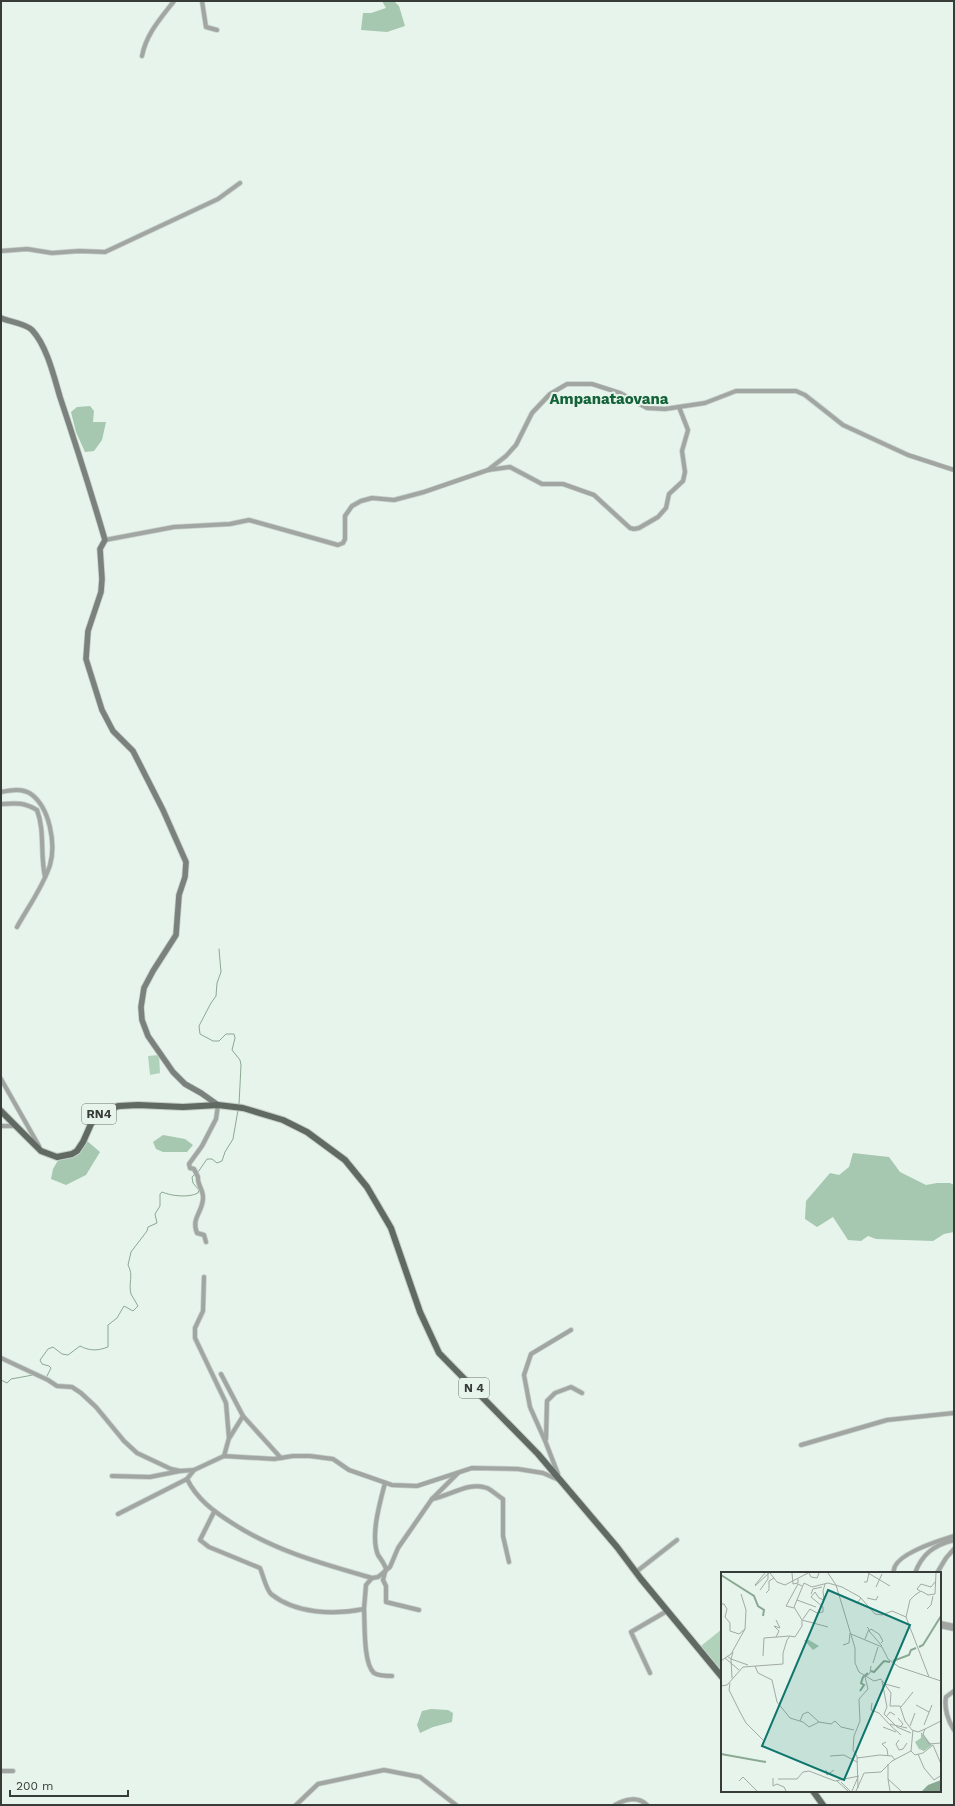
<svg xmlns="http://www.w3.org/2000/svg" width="955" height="1806" font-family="'Work Sans',sans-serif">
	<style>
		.green { fill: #b0d1ba }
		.forest { fill: #a6c7b0 }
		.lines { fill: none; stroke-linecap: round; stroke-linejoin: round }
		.stream { stroke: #8aa993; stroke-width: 1 }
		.street-casing { stroke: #c4cfc7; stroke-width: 5.5 }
		.secondary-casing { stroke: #c4cfc7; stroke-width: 7 }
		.primary-casing { stroke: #c4cfc7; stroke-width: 8 }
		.street { stroke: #a1a6a2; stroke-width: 4 }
		.secondary { stroke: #7b827d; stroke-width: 5.5 }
		.primary { stroke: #606962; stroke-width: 6 }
		.labels { text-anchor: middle; stroke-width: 4; stroke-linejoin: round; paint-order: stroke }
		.shield { fill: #e7f4eb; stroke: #6c736e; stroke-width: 1 }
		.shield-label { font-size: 12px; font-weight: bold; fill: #373c38 }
		.quarter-label { font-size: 15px; font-weight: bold; fill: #146238; stroke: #e7f4eb }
		.inset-river { fill: none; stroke: #8aa993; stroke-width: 2 }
		.inset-road { fill: none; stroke: #a1aaa3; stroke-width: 1 }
		.view { fill: #0f766e; fill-opacity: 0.15; stroke: #0f766e; stroke-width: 2 }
		.inset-edge { fill: none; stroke: #373c38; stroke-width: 2 }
	</style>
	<rect width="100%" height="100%" fill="#e7f4eb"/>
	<g class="green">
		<path d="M 159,1055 L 160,1073 L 150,1075 L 148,1056 Z"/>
		<path d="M 722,1629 L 722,1671 L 701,1646 Z"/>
	</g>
	<g class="forest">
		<path d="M 382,1 L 394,1 L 399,6 L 405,26 L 387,32 L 361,30 L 363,13 L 371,13 L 386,8 Z"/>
		<path d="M 90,406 L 94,411 L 93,422 L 106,422 L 102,440 L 94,451 L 85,452 L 76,432 L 71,412 L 77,407 Z"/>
		<path d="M 163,1135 L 185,1139 L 193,1145 L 187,1152 L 163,1152 L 156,1149 L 153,1142 Z"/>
		<path d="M 86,1140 L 100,1152 L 86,1175 L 66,1185 L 51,1179 L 53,1169 L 60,1157 L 67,1156 Z"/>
		<path d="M 853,1153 L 889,1157 L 900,1172 L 926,1185 L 937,1183 L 950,1183 L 954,1185 L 954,1232 L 944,1234 L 933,1241 L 876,1239 L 868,1236 L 861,1241 L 848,1240 L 833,1217 L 817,1227 L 805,1219 L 806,1201 L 830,1173 L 839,1175 L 849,1167 Z"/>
		<path d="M 431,1709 L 448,1710 L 453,1713 L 452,1722 L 433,1727 L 420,1733 L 417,1725 L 422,1711 Z"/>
	</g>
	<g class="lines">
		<g class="stream">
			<path d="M 219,949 L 221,972 L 217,983 L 216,996 L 211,1003 L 199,1026 L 200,1034 L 213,1041 L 219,1041 L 226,1034 L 234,1034 L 235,1038 L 232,1050 L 240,1060 L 241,1065 L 239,1105"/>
			<path d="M 198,1172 L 207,1159 L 212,1159 L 217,1163 L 222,1161 L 225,1152 L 233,1139 L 238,1110"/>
			<path d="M 46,1378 L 51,1368 L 49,1366 L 42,1364 L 40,1360 L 48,1349 L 53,1347 L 62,1354 L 68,1355 L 80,1346 C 90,1351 97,1351 108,1347 L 108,1325 L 117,1318 L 124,1306 L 133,1311 L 138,1306 C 136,1302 133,1298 131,1294 C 128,1283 134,1276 128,1265 L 131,1252 L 147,1231 L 148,1227 L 157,1223 L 155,1214 L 160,1206 L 160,1194 L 162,1192 C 171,1196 189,1198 198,1193 L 199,1190 L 193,1183 L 192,1177 L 195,1174"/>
			<path d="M 1,1380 L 7,1383 L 11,1379 L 33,1375"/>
		</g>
		<defs>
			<g id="street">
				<path d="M 202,1 L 206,27 L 217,30"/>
				<path d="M 142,56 C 146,34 161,18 174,1"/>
				<path d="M 1,251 L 27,249 L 52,253 L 79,251 L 105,252 L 218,199 L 240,183"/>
				<path d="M 488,470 L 510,467 L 542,484 L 563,484 L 594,495 L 630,528 L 634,529 L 639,528 L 658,517 L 666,508 L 669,494 L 683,481 L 685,472 L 682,451 L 688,430 L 679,407"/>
				<path d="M 105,540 L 174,527 L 230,524 L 249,520 L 338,545 L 343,543 L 345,539 L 345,516 L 352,506 L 361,501 L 372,498 L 394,500 L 424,492 L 488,470 L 506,456 L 516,445 L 532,413 L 550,394 L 567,384 L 592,384 L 620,393 L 647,408 L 665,409 L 705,403 L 736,391 L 796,391 L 805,395 L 843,425 L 908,455 L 954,470"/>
				<path d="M 1,792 C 11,790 22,788 31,794 C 50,808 56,844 50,865 C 43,887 28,907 17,927"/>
				<path d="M 1,804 C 15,803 24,802 37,810 C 45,831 40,854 45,877"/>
				<path d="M 1,1079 L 39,1146"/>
				<path d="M 1,1126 L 14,1126"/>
				<path d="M 206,1242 L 204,1235 L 197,1233 C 191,1218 202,1213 203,1199 C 204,1190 197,1185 198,1177 L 194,1169 L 190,1168 L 189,1164 L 202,1146 L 216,1119 L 218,1105"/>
				<path d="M 204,1277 L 203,1311 L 195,1328 L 195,1338 L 226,1403 L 229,1438 L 224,1456"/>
				<path d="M 1,1358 L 48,1380 L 57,1386 L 72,1387 L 81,1393 L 96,1407 L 124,1441 L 137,1453 L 171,1469 L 180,1471 L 194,1470 L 224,1456 L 274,1459 L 293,1456 L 310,1456 L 333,1459 L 349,1470 L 392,1485 L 417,1486 L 472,1468 L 518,1469 L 543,1473 L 559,1480"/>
				<path d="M 221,1374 L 243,1416 L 281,1458"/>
				<path d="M 230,1437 L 243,1416"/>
				<path d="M 546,1439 L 547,1401 L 555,1393 L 571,1387 L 582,1393"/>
				<path d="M 801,1445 L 887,1420 L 954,1413"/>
				<path d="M 558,1474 L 546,1443 L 530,1407 L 524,1375 L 531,1354 L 571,1330"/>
				<path d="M 112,1476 L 150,1477 L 180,1471"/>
				<path d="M 187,1479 C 197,1499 213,1511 232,1523 C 275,1551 323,1564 372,1578 L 366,1585 L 364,1609 C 334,1615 296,1614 271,1594 C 266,1589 263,1575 260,1568 L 209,1547 L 200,1540 L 214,1512"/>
				<path d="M 385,1483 C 380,1502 370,1536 378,1555 C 381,1559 384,1564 386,1568 L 383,1580 L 386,1586 L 386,1602 L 419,1610"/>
				<path d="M 432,1499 C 450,1496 469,1481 487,1488 C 493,1491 498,1496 503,1499 L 503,1536 L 509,1562"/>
				<path d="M 118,1514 L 187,1479 L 194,1470"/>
				<path d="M 636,1572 L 677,1540"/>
				<path d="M 894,1573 C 890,1555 941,1540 954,1536"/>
				<path d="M 915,1573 C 922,1554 934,1545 954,1540"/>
				<path d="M 937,1573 L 946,1558 L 954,1549"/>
				<path d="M 372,1578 L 378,1577 L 390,1567 L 398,1548 L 432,1499 L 458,1473"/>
				<path d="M 364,1609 C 365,1622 363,1664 374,1673 C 379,1676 386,1676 392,1676"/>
				<path d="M 940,1623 L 954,1626"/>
				<path d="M 940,1626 L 954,1629"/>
				<path d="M 650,1673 L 631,1632 L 667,1611"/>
				<path d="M 954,1691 L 946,1697 C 944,1708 948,1721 954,1730"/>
				<path d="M 1,1771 L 13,1771"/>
				<path d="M 296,1805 L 318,1784 L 384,1770 L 420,1777 L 456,1805"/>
				<path d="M 615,1805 C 625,1799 638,1796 647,1805"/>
			</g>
			<path id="secondary" d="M 1,318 C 10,322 25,323 32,330 C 47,346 54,377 60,397 C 76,445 91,492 105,540 L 100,549 L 102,579 L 101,592 L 88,631 L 86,659 L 102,710 L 113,731 L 133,751 L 163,810 L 186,862 L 185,877 L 179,895 L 176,935 L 153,971 L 144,988 L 141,1007 L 142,1020 L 148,1036 L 173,1072 L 185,1084 L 201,1093 L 218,1105"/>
			<g id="primary">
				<path d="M 1,1111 L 41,1151 L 57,1157 L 72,1154 L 77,1151 L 83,1142 L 91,1124 L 95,1118 L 101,1112 L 111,1108 L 119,1106 L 138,1105 L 183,1107 L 218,1105 L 243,1108 L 283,1120 L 307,1132 L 345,1160 L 367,1187 L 391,1228 L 420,1312 L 439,1353 L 538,1454 L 617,1547 L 641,1579 L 722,1677"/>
				<path d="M 813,1791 L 823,1805"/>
			</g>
		</defs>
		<use href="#street" class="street-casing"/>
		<use href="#secondary" class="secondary-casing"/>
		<use href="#primary" class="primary-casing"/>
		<use href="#street" class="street"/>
		<use href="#secondary" class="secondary"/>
		<use href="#primary" class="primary"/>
	</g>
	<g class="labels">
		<g class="shield">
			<rect x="82" y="1104" width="34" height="20" rx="3"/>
			<rect x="459" y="1378" width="30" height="20" rx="3"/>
		</g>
		<g class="shield-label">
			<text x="99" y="1118">RN4</text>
			<text x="474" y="1392">N 4</text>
		</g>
		<g class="quarter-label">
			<text x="609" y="404">Ampanataovana</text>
		</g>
	</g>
	<g transform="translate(721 1572)">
		<rect width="220" height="220" fill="#e7f4eb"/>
		<path d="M 83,68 L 88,68 L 98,74 L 92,78 ZM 200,160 L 211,173 L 203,179 L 198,177 L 194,170 L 200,166 Z" fill="#a6c7b0"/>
		<path d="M 220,208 L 220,219 L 201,219 L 207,213 Z" fill="#8aa993"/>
		<path class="inset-river" d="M 0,3 L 33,24 L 37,34 L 43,38 L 42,44M 198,75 L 202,73 L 220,44M 172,89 L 188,83 L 190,78 L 195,76M 150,99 L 153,100 L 163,89 L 169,90M 139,119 L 143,113 L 140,111 L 142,105 L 147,101M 0,182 L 45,190"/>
		<path class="inset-road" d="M 49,1 L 56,10 L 64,13 L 87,1M 71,1 L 72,12 L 77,11 L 77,7M 88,1 L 90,5 L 96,6 L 98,1M 107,1 L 115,13 L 134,76 L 134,91 L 138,100 L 153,109 L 160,107 L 170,121 L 169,134 L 179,134 L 184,149 L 191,158 L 197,160 L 204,157 L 202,162 L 208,172 L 220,171M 147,1 L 169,14M 143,10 L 146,10 L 148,1M 34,13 L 44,1M 34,14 L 48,1M 155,15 L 161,2M 39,18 L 47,7 L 47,1M 199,19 L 196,17 L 200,12 L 210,15 L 214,10M 45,21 L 48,18 L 48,9 L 53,6M 20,22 L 25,38 L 24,57M 90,22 L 92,17 L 101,15M 146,26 L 155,28 L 157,24M 76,28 L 95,35M 131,28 L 136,31 L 140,26M 0,32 L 3,32 L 6,37 L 4,45 L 9,51 L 9,59 L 18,62 L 24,57 L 10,82 L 4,86M 73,36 L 65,34 L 77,12 L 81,14M 206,37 L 210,33 L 212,24M 185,45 L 189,28 L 194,23 L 200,19 L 207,23 L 214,22 L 215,1M 82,47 L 89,37 L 96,41 L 102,40 L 102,35 L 90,25 L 94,20 L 98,26 L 103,28 L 102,19 L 104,12M 81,48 L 107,55M 130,62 L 161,75 L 167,87 L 178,95 L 220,109M 55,65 L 58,59 L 53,54 L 59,56 L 55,48M 144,67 L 148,57 L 146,55M 160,71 L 162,69 L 158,62 L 150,57 L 148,59 L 161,74M 122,73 L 128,71 L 129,61M 12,80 L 10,87 L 27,93M 6,84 L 10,87 L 11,106M 42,84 L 43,66 L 69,64M 0,89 L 4,86 L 18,98M 152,91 L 157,75M 34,94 L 37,101 L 51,108 L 56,130 L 69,146 L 82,150 L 88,155 L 98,150 L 110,152 L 114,149 L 120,155 L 133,158M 161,109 L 166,135 L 163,142 L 176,155 L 190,161M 9,111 L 8,118 L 19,140 L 25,151 L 42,168M 164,112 L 179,116M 0,114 L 6,113 L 22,95 L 62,92 L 62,81 L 66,68 L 69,64 L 74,65 L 81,54 L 81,48 L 73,35 L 83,11 L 91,15 L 107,11 L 121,15 L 139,25 L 154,42 L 161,43 L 171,39 L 185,45 L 208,105M 151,131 L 150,138 L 158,141 L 168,152 L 186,156M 195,133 L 208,140M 180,135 L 192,120M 165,145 L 169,140 L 174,143M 177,146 L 182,152 L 179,155M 79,149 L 82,142 L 87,140 L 98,150M 169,153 L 180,163M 203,153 L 211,133M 189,154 L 194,141M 162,155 L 175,160M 204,157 L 220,149M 178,168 L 175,172 L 178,178 L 182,177 L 186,171M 165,170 L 161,172 L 166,177 L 167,184M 190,179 L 194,183 L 202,181 L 212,173 L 220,192M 197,182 L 203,196 L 213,208 L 219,204M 109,184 L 123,183 L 136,190M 136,186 L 159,183 L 171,184 L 174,188M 167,192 L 167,207 L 180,219M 105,198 L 106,203 L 113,198M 52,206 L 52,214 L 56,212 L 63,215 L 65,219M 57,207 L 76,207 L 82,200 L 88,199 L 114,209 L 138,204M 167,207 L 169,219M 18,209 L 22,205 L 36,219M 116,209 L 127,219M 120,210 L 129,219M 137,216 L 136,184 L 132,178 L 133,164 L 139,149 L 138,127 L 147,117 L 144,105 L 149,101 L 150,94M 131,219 L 137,205M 135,219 L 143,201 L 160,200 L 171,189 L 190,179 L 192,158"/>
		<path class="view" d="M 107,18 L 189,53 L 123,208 L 41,174 Z"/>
		<rect width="220" height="220" class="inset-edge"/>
	</g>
	<rect width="955" height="1806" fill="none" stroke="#373c38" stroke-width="4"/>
	<path d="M10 1790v6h118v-6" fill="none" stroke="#373c38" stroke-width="2"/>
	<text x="16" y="1790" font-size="12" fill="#373c38" stroke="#e7f4eb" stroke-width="3" paint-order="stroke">200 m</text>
</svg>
